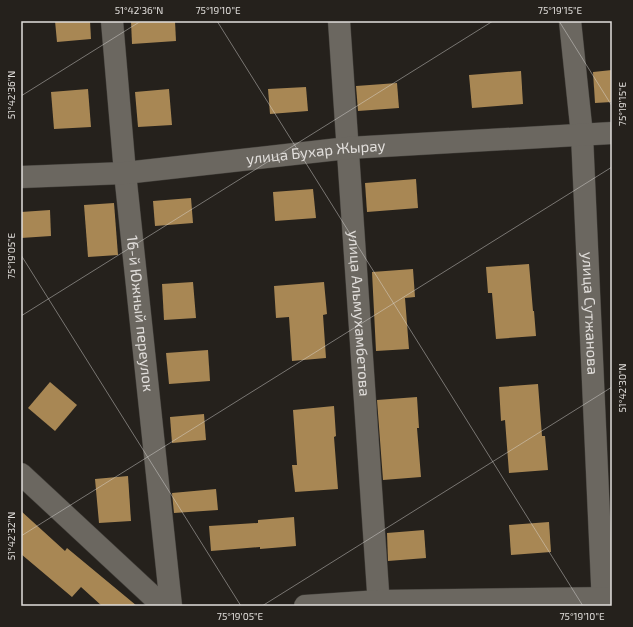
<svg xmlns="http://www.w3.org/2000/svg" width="633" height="627" font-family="'Exo 2',sans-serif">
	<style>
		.building { fill: #a88754 }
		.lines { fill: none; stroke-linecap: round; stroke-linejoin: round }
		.minor-casing { stroke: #413e39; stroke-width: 23 }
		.minor { stroke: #6b6760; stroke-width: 22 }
		.ticks { fill: none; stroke: #e1dedb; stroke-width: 1; stroke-opacity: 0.45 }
		.labels { text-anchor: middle; stroke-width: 4; stroke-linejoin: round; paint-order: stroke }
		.street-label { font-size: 15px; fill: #e1dedb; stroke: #25211c }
		.neatline { fill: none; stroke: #e1dedb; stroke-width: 1.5 }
		.ticks-label { font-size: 10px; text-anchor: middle; fill: #e1dedb }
	</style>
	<rect width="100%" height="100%" fill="#25211c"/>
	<g class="building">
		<path d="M 55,21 L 90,21 L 91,39 L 57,42 Z"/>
		<path d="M 131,21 L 175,21 L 176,41 L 132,44 Z"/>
		<path d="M 612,70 L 612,102 L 595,103 L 593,72 Z"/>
		<path d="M 521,71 L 523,104 L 472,108 L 469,75 Z"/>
		<path d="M 397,83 L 399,108 L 358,111 L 356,86 Z"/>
		<path d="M 306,87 L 308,111 L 270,114 L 268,89 Z"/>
		<path d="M 88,89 L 91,127 L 54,129 L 51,92 Z"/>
		<path d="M 169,89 L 172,125 L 138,127 L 135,92 Z"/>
		<path d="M 416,179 L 418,208 L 367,212 L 365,183 Z"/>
		<path d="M 313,189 L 316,218 L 275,221 L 273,192 Z"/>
		<path d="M 191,198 L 193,223 L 155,226 L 153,201 Z"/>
		<path d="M 114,203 L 118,255 L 88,257 L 84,205 Z"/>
		<path d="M 50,210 L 51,236 L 21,238 L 21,212 Z"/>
		<path d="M 529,264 L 533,311 L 534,311 L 536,336 L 496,339 L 492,293 L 488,293 L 486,267 Z"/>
		<path d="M 413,269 L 415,297 L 405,298 L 409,349 L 376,351 L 372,272 Z"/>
		<path d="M 193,282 L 196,318 L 164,320 L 162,284 Z"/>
		<path d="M 324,282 L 327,314 L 323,315 L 326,358 L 292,361 L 289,317 L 276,318 L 274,286 Z"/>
		<path d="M 208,350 L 210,381 L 169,384 L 166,353 Z"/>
		<path d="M 50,382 L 77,405 L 55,431 L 28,408 Z"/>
		<path d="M 538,384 L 542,436 L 545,436 L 548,470 L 509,473 L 505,420 L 501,421 L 499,387 Z"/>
		<path d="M 417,397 L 419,428 L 417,428 L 421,477 L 383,480 L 377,400 Z"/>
		<path d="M 334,406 L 336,436 L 334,437 L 338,489 L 295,492 L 292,465 L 297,465 L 293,410 Z"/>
		<path d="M 204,414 L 206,440 L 172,443 L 170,417 Z"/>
		<path d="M 128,476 L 131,521 L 99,523 L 95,479 Z"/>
		<path d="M 216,489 L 218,510 L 174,513 L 172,493 Z"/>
		<path d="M 21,511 L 65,551 L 67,548 L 137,606 L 102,606 L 81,587 L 72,597 L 21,554 Z"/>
		<path d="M 294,517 L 296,546 L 260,549 L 260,547 L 211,551 L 209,526 L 258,523 L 258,520 Z"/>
		<path d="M 549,522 L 551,552 L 511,555 L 509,525 Z"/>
		<path d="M 424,530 L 426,558 L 388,561 L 387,533 Z"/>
	</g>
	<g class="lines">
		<defs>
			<g id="minor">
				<path id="s1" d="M 112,21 L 125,173 L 171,606"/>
				<path id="s2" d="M 339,21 L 379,606"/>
				<path id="s3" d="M 570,21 L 582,135 L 603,606"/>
				<path id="s4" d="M 21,177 L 125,173 L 348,148 L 612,133"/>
				<path d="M 21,474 L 163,606"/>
				<path d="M 305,606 L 379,601 L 612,598"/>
			</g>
		</defs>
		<use href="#minor" class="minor-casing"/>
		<use href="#minor" class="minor"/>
	</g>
	<path class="ticks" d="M 217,21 L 583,606M 559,21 L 612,106M 21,96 L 141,21M 21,255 L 241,606M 21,316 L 493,21M 21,536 L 612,167M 262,606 L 612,387"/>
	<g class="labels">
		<g class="street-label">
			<text dy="5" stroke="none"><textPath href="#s4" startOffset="296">улица Бухар Жырау</textPath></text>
			<text dy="5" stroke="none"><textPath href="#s2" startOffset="293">улица Альмухамбетова</textPath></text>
			<text dy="5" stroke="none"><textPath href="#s3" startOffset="293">улица Сутжанова</textPath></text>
			<text dy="5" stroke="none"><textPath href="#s1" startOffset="294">16-й Южный переулок</textPath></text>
		</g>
	</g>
	<rect width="633" height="627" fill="none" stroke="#25211c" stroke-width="44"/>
	<rect x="22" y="22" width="589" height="583" class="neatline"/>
	<g class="ticks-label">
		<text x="139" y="14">51°42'36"N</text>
		<text x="218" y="14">75°19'10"E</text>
		<text x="560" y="14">75°19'15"E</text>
		<text transform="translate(11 95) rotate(-90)" y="4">51°42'36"N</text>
		<text transform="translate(622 104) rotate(-90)" y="4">75°19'15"E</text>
		<text transform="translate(11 256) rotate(-90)" y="4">75°19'05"E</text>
		<text transform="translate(622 388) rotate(-90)" y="4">51°42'30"N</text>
		<text transform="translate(11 536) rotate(-90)" y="4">51°42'32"N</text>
		<text x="240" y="620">75°19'05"E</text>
		<text x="582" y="620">75°19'10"E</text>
	</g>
</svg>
